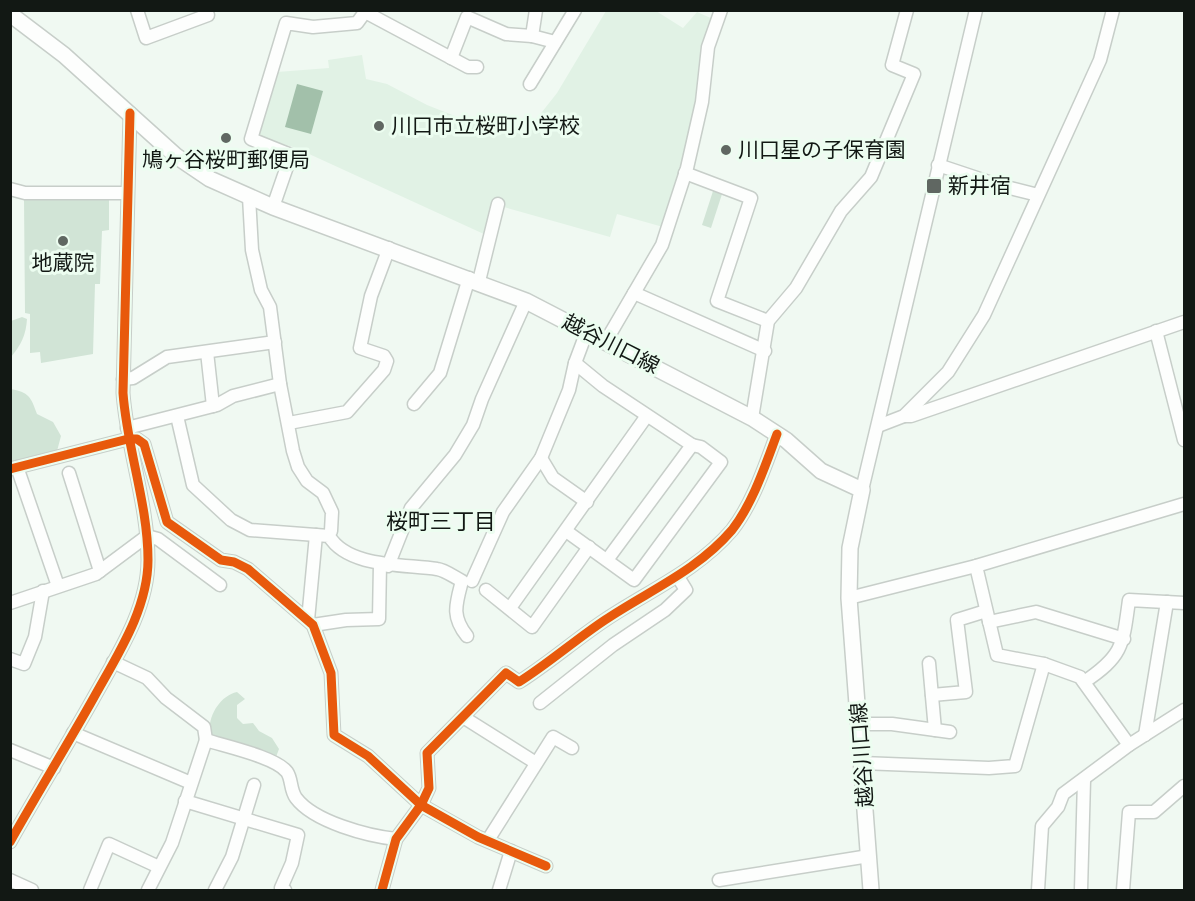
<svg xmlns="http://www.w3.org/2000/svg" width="1195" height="901" font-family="Spectral,'Noto Sans JP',serif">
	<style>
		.built { fill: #e1f2e5 }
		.green { fill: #d1e4d6 }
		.water { fill: #a2c0aa }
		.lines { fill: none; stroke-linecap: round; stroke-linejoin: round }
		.minor-casing { stroke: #c7cec9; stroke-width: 15 }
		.major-casing { stroke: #c7cec9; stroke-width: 18 }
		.minor { stroke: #fdfefd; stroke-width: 12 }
		.major { stroke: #fdfefd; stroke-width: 15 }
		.cycleway-casing { stroke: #ecfdf0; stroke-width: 13 }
		.cycleway { stroke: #e8590c; stroke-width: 9 }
		.poi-dot { fill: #606762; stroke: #ecfdf0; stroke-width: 2 }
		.labels { text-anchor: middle; stroke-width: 6; stroke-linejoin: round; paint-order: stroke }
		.poi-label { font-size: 21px; fill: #121814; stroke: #ecfdf0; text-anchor: start }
		.street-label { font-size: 21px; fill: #121814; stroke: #ecfdf0 }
		.neighbourhood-label { font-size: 22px; fill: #121814; stroke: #ecfdf0 }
	</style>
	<rect width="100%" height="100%" fill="#f0f9f2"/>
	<path class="built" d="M 606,11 L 656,11 L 683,28 L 697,12 L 713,19 L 702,46 L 696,104 L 679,178 L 663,227 L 617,214 L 610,237 L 493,204 L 486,235 L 296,148 L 261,137 L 259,133 L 277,72 L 329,68 L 328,60 L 362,55 L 366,79 L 387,84 L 427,105 L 465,120 L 527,131 L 557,93 Z"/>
	<g class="green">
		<path d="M 714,188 L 723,191 L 711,228 L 702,225 Z"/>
		<path d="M 109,198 L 109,230 L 102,231 L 100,284 L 95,284 L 93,354 L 41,363 L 40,352 L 30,353 L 30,314 L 25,313 L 24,199 Z"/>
		<path d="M 22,317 L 27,319 C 26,335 21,345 11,357 L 11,321 Z"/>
		<path d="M 10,389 C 29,392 31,397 37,414 L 53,422 L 61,436 L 57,451 L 11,465 Z"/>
		<path d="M 237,692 L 245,699 L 237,705 L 237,718 L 243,724 L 253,723 L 259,731 L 272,738 L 279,749 L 276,757 L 269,757 L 210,735 C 207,718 219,696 237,692 Z"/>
	</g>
	<path class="water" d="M 297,84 L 323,91 L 311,134 L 285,127 Z"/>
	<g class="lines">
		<defs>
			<g id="minor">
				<path d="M 137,10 L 146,38 L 208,15"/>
				<path d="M 532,36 L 536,10"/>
				<path d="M 451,58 L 467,17 L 506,34 L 532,36 L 555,42"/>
				<path d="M 530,84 L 575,10"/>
				<path d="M 938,165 L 998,185 L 1038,195"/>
				<path d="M 685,173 L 751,198 L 717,301 L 768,321"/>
				<path d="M 10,189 L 25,193 L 126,193"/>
				<path d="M 249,197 L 252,250 L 261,290 L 270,307 L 280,384 L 293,451 L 298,467 L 307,481 L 323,493 L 332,512 L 331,531"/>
				<path d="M 273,207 L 291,155 L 251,139 L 286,23 L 313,27 L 357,23 L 365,12 L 468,67 L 477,67"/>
				<path d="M 479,281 L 498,204"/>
				<path d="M 634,293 L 765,351"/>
				<path d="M 1156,331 L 1184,440"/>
				<path d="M 606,341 L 662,245 L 687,168 L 702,102 L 708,47 L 721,10"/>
				<path d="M 207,352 L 213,406"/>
				<path d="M 575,363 L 603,386 L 692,445 L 607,560"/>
				<path d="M 123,379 L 133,378 L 167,357 L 275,342"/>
				<path d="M 414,404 L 440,373 L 469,278"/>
				<path d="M 177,416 L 193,485 L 231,520 L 250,530 L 329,536 C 348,568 405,564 437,569 C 445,570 454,577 462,581 C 456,604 451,616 467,636"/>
				<path d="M 904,416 L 911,416 L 1184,322"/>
				<path d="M 752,418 L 768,321 L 796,288 L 841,211 L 871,177 L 914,74 L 892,65 L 907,10"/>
				<path d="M 289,423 L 347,412 L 384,370 L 387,361 L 384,356 L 360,348 L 371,296 L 389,248"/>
				<path d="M 878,426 L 904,416 L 948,372 L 984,315 L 1100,60 L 1113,10"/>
				<path d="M 127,428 L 217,405 L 233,396 L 280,384"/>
				<path d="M 541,458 L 553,478 L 587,502"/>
				<path d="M 17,467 L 58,586"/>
				<path d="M 10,469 L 128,439 L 137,439 L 144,444 L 167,522 L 221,560 L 234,562 L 248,569 L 313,625 L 331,673 L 334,735 L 368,756 L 421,805 L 478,837 L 546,866"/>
				<path d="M 69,473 L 100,571"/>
				<path d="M 862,490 L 976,10"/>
				<path d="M 566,531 L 634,580 L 721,462 L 701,447 L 692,445"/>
				<path d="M 147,536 L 158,539 L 220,585"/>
				<path d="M 388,566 L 411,508 L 455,455 L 473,425 L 482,399 L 526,301"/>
				<path d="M 976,566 L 997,655 L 1044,664 L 1080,677 L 1129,745"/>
				<path d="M 472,581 L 503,512 L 541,458 L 569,390 L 575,363 L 587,331"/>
				<path d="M 486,590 L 532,627 L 589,547"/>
				<path d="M 849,598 L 976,566 L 1184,504"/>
				<path d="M 10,603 L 96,574 L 147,536"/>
				<path d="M 510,608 L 646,417"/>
				<path d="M 308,620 L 316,535"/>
				<path d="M 989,622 L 1036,612 L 1124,639"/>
				<path d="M 313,625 L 346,620 L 379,619 L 380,564"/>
				<path d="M 10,659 L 24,664 L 35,637 L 43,591"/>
				<path d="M 113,662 L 147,678 L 166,698 L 204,727 L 206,740"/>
				<path d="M 929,663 L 935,730"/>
				<path d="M 1084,682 C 1123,656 1123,645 1129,600 L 1184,603"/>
				<path d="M 932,695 L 966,692 L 957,620 L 986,611"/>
				<path d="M 540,703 L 613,645 L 665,610 L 686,590 L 678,577"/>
				<path d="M 463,717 L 536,763"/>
				<path d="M 859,724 L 892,724 L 950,732"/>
				<path d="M 73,733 L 191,783"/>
				<path d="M 1145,735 L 1167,602"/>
				<path d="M 10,750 L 54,768"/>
				<path d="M 862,763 L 989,768 L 1015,766 L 1044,664"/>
				<path d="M 185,801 L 298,835 L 292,863 L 281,888 L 285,890"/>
				<path d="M 488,840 L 553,737 L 572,748"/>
				<path d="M 10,842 C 37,794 66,747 93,699 C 116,657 148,610 148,560 C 148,504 127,449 123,393 L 130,113"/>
				<path d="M 10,880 L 32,890"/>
				<path d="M 719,880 L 869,856"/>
				<path d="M 90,890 L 109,844 L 159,867"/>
				<path d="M 148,890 L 172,843 L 206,740 C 224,746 276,757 287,772 C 292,779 290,790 296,798 C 314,822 368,836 396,839"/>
				<path d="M 215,890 L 232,857 L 254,785"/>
				<path d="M 382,890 L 396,839 L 421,805 L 429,788 L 427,753 L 506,673 L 519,682 C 549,663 575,640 605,620 C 648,591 697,571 732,530 C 753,503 765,466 777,434"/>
				<path d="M 499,890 L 511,851"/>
				<path d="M 1038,890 L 1042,826 L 1058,807 L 1063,794 L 1129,745 L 1184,710"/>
				<path d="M 1081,890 L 1084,780"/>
				<path d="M 1123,890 L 1129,812 L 1154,812 L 1184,786"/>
			</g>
			<path id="major" d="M 10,14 L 64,55 L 176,156 L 210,179 L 273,207 L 526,301 L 752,418 L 786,440 L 821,471 L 862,490 L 850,548 L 849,598 L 871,890"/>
		</defs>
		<use href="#minor" class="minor-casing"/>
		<use href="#major" class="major-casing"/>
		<use href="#minor" class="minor"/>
		<use href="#major" class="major"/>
		<defs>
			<g id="cycleway">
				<path d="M 10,469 L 128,439 L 137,439 L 144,444 L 167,522 L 221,560 L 234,562 L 248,569 L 313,625 L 331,673 L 334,735 L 368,756 L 421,805 L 478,837 L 546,866"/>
				<path d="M 10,842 C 37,794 66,747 93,699 C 116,657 148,610 148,560 C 148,504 127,449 123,393 L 130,113"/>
				<path d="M 382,890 L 396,839 L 421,805 L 429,788 L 427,753 L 506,673 L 519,682 C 549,663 575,640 605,620 C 648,591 697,571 732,530 C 753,503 765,466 777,434"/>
			</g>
		</defs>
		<use href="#cycleway" class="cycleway-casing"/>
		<use href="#cycleway" class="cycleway"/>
	</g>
	<g class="poi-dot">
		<circle cx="379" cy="126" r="6"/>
		<circle cx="226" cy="138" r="6"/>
		<circle cx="726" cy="150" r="6"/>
		<rect x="926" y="178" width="16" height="16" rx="3"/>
		<circle cx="63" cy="241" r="6"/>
	</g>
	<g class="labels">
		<g class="poi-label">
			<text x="391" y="133">川口市立桜町小学校</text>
			<text x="738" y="157">川口星の子保育園</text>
			<text x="226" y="167" text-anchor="middle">鳩ヶ谷桜町郵便局</text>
			<text x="948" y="193">新井宿</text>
			<text x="63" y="270" text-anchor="middle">地蔵院</text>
		</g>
		<g class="street-label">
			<text transform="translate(611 344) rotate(27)" y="7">越谷川口線</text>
			<text transform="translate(862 755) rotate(-94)" y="7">越谷川口線</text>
		</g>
		<g class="neighbourhood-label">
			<text x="441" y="529">桜町三丁目</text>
		</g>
	</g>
	<rect width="1195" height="901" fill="none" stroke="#121814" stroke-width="24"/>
</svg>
